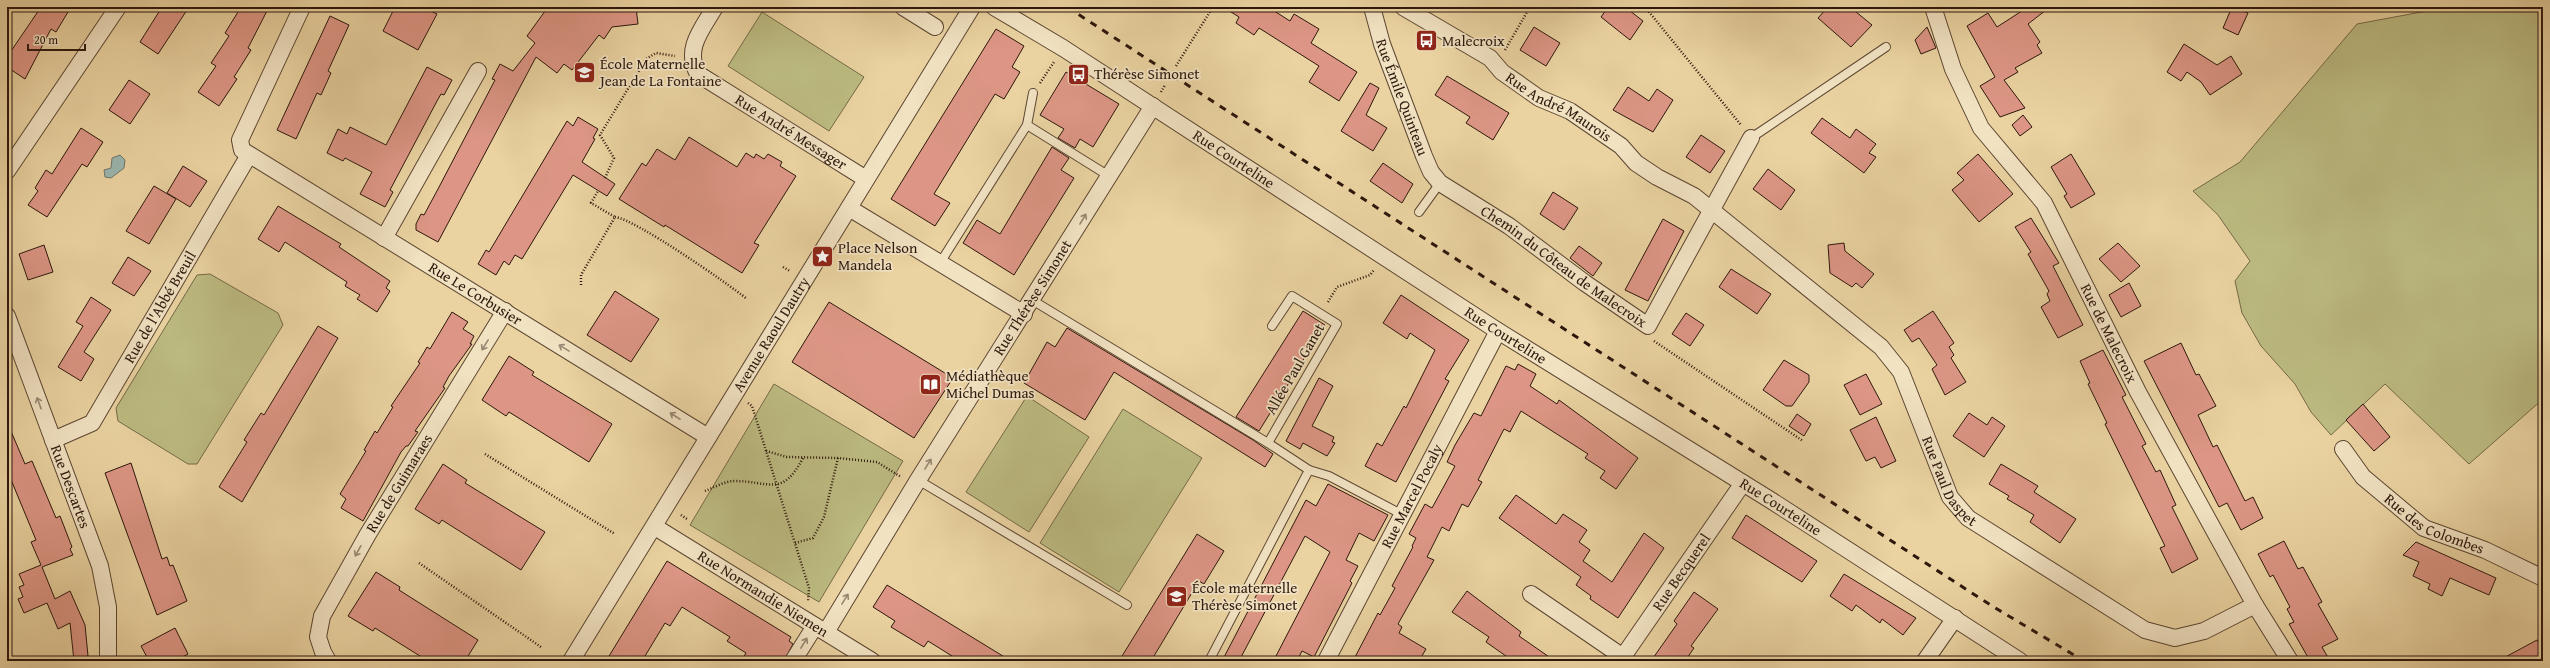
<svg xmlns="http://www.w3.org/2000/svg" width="2550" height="668" font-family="'Gentium Book Plus',serif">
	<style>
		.green { fill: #bcbb81; stroke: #746947 }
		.water { fill: #9bb6af; stroke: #6f766e }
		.building { fill: #dd9685; stroke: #2d170d }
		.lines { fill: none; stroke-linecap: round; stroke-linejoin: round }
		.lane-casing { stroke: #5c4632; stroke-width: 10 }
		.street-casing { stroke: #5c4632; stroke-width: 18 }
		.path { stroke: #2d170d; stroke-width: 2.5; stroke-dasharray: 1 2; stroke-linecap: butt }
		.lane { stroke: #f1e2c2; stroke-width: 8 }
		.street { stroke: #f1e2c2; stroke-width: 16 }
		.rail { stroke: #2d170d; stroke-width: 3; stroke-dasharray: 7 7; stroke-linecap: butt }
		.oneway { stroke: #998771 }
		.labels { text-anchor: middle; stroke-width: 3.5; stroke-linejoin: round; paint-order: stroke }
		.poi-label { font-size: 15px; fill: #2d170d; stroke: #f1e2c2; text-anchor: start }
		.street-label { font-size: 15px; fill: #2d170d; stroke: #f1e2c2 }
	</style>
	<rect width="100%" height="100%" fill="#ead3a1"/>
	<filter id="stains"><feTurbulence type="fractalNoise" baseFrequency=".005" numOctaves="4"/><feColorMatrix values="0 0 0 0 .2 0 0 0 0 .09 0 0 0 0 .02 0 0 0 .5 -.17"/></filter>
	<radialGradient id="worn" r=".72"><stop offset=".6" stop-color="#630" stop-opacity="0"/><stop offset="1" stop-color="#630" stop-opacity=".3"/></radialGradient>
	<g class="green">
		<path d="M 2448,7 L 2543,7 L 2543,399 L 2469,464 L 2385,384 L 2331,435 L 2311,412 L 2295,384 L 2261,346 L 2242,313 L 2235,281 L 2250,261 L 2218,215 L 2193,191 L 2240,162 L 2357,24 Z"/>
		<path d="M 762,12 L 864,77 L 829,131 L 728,66 Z"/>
		<path d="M 210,274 L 278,313 L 283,325 L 197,464 L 188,464 L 118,421 L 116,408 L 197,275 Z"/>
		<path d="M 774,384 L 903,461 L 819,602 L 690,525 Z"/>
		<path d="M 1027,396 L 1089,437 L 1029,532 L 966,492 Z"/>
		<path d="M 1123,409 L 1202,458 L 1119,592 L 1040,543 Z"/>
	</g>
	<path class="water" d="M 120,155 L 125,160 L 124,168 L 111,178 L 105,177 L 104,170 L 111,168 L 112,158 Z"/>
	<g class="building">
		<path d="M 41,7 L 71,7 L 56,32 L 51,29 L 25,79 L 7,67 L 7,57 Z"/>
		<path d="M 162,7 L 189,7 L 158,54 L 140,42 Z"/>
		<path d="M 241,7 L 269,7 L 248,48 L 251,50 L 234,77 L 237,79 L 219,106 L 198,92 L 216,66 L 211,63 L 229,36 L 225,33 Z"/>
		<path d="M 395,7 L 423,7 L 437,14 L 418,50 L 383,31 Z"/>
		<path d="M 548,7 L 636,7 L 638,24 L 612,27 L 604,39 L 599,35 L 572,70 L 564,64 L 557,73 L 536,57 L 438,242 L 416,230 L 416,224 L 421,214 L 424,215 L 438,189 L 495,80 L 492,79 L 500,64 L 513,71 L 535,43 L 527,36 Z"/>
		<path d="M 1223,7 L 1268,7 L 1290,21 L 1294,14 L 1319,29 L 1311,43 L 1357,72 L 1339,101 L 1309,82 L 1319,66 L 1259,28 L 1254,35 L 1236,23 L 1239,17 Z"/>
		<path d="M 1608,7 L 1625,7 L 1643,21 L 1630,40 L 1601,17 Z"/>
		<path d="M 1828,7 L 1850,7 L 1872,25 L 1851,47 L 1818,18 Z"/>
		<path d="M 2028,7 L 2050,7 L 2028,24 L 2040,42 L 2037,45 L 2042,53 L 2015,68 L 2018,72 L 2004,80 L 2025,108 L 2000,117 L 1980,86 L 1995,77 L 1967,26 L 1988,13 L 1997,27 Z"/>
		<path d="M 2232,7 L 2248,13 L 2238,35 L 2223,28 Z"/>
		<path d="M 330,16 L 349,25 L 328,71 L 331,73 L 321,95 L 317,93 L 296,139 L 277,130 Z"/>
		<path d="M 1534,27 L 1560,43 L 1546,66 L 1520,50 Z"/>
		<path d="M 1927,27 L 1936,48 L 1921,54 L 1915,40 Z"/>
		<path d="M 996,29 L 1024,46 L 1012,67 L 1020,72 L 1004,99 L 995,94 L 934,194 L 950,203 L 935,226 L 891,199 Z"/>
		<path d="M 2184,44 L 2217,65 L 2231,56 L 2242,74 L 2210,95 L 2201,82 L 2187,72 L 2181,81 L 2167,72 Z"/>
		<path d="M 427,67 L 452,80 L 444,95 L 441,94 L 437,101 L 390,190 L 393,192 L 385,207 L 360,194 L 372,172 L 345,158 L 343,161 L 327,153 L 338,129 L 347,134 L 350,127 L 386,145 Z"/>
		<path d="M 1066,72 L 1119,104 L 1093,147 L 1080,139 L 1075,148 L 1058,138 L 1064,129 L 1040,115 Z"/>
		<path d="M 1447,76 L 1509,113 L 1493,140 L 1466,123 L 1470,117 L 1435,95 Z"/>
		<path d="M 129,80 L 150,94 L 130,124 L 109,110 Z"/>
		<path d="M 1370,83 L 1379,88 L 1366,115 L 1387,128 L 1373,151 L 1341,131 Z"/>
		<path d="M 1628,87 L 1649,101 L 1657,89 L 1673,100 L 1653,132 L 1613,110 Z"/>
		<path d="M 2023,115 L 2032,127 L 2020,136 L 2012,125 Z"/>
		<path d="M 578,117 L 598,129 L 593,138 L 595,139 L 582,162 L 615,184 L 607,196 L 573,175 L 522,259 L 515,255 L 509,265 L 504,261 L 496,275 L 478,264 L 486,250 L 489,252 L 567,121 L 573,126 Z"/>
		<path d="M 1822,118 L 1850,138 L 1856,129 L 1876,144 L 1869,153 L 1876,157 L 1864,173 L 1811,133 Z"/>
		<path d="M 81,128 L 103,142 L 87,167 L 82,164 L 47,217 L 28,205 L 38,191 L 35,188 L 46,170 L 52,174 Z"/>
		<path d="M 1701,135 L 1725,151 L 1710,173 L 1686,157 Z"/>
		<path d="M 689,137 L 737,167 L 746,153 L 754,158 L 756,154 L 764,159 L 768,154 L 782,162 L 780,166 L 796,176 L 754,243 L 759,245 L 742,273 L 665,225 L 664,227 L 619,199 L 642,163 L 646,166 L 657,149 L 675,160 Z"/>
		<path d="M 1052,147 L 1069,158 L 1061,170 L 1074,178 L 1014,275 L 963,243 L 977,220 L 1000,234 Z"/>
		<path d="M 1978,154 L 2013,194 L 1979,222 L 1952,190 L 1964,180 L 1957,173 Z"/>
		<path d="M 2071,154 L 2095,194 L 2071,208 L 2064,196 L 2067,194 L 2051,167 Z"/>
		<path d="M 1383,163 L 1413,184 L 1402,203 L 1370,181 Z"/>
		<path d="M 183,166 L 207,181 L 190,207 L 167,193 Z"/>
		<path d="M 1768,169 L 1795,190 L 1781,210 L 1753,189 Z"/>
		<path d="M 154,186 L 176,199 L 149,244 L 126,231 Z"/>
		<path d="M 1553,192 L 1578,208 L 1564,230 L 1540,214 Z"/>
		<path d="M 278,206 L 341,244 L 339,247 L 390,281 L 386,288 L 390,291 L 377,312 L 357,299 L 360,295 L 345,286 L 347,282 L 285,242 L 279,252 L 258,239 Z"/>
		<path d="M 2031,218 L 2059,263 L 2053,266 L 2083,325 L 2058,338 L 2041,307 L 2050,301 L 2047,294 L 2049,291 L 2028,254 L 2031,252 L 2015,227 Z"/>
		<path d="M 1663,219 L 1684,231 L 1648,301 L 1625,290 Z"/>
		<path d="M 1844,243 L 1845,251 L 1874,274 L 1862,288 L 1856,283 L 1852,287 L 1830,273 L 1828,245 Z"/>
		<path d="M 2118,243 L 2140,266 L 2121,282 L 2099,259 Z"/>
		<path d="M 44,245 L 53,272 L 28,280 L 19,254 Z"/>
		<path d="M 1579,246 L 1602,263 L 1593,276 L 1570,258 Z"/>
		<path d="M 128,257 L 151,271 L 134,296 L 112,283 Z"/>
		<path d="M 1731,269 L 1771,294 L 1757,314 L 1719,287 Z"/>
		<path d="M 2129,283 L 2141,306 L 2121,317 L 2109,295 Z"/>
		<path d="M 615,291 L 659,319 L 631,362 L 587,335 Z"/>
		<path d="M 1401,295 L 1469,340 L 1445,379 L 1449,381 L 1396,482 L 1365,466 L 1377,443 L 1382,446 L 1404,406 L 1406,408 L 1435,350 L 1410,333 L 1407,339 L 1383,323 Z"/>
		<path d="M 91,297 L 111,310 L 84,352 L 94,359 L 81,381 L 58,367 L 83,326 L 76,322 Z"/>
		<path d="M 829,302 L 953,378 L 914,438 L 792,362 Z"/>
		<path d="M 1303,311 L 1325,325 L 1259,431 L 1236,417 Z"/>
		<path d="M 1933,311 L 1954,343 L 1949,347 L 1954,355 L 1951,358 L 1966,382 L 1945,395 L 1932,369 L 1937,365 L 1919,338 L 1912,342 L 1904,330 Z"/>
		<path d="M 452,312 L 468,322 L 463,329 L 474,336 L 470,344 L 472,344 L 449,376 L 443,387 L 445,388 L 415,431 L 418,432 L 408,446 L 406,446 L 401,452 L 363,521 L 341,508 L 346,499 L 340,494 L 366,451 L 364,450 L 375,431 L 377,433 L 393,407 L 391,406 L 420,363 L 418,362 L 423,354 L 427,347 L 430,349 Z"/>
		<path d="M 1686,313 L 1704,325 L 1690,346 L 1672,334 Z"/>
		<path d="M 318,326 L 338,338 L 242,502 L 219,487 L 247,442 L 244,440 L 261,413 L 264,415 Z"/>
		<path d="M 1067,328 L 1253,440 L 1273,454 L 1265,467 L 1114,372 L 1085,420 L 1024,383 L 1047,342 L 1055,347 Z"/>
		<path d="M 2181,343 L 2196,375 L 2199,374 L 2216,406 L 2198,415 L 2213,447 L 2217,445 L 2245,501 L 2253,497 L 2263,518 L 2241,530 L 2227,503 L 2219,507 L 2144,361 Z"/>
		<path d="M 2103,350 L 2126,395 L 2122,397 L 2146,444 L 2142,446 L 2156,472 L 2160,470 L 2176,505 L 2172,507 L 2198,559 L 2172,573 L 2160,548 L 2165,546 L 2105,424 L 2107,423 L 2088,384 L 2090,383 L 2080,361 Z"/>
		<path d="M 509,356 L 534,372 L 532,375 L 612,424 L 589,462 L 509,412 L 506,416 L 482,400 Z"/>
		<path d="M 1784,360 L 1809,375 L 1809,382 L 1792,406 L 1786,406 L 1763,390 Z"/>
		<path d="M 1518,364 L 1536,374 L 1530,386 L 1557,404 L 1559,400 L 1638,458 L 1616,489 L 1600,478 L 1605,471 L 1585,458 L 1588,454 L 1521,411 L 1510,432 L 1504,429 L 1478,480 L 1482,482 L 1468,507 L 1462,504 L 1449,531 L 1442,527 L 1427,557 L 1434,560 L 1398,624 L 1402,627 L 1399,633 L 1426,649 L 1419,661 L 1353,661 L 1378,613 L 1380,615 L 1395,588 L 1392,586 L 1413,547 L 1412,546 L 1416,538 L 1409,534 L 1425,504 L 1432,508 L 1455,466 L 1447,462 L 1455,445 L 1474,413 L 1481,416 L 1506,366 L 1515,370 Z"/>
		<path d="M 1866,374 L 1882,404 L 1860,415 L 1844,385 Z"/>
		<path d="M 1319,378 L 1333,386 L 1312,426 L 1334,437 L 1332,442 L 1335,443 L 1327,456 L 1303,443 L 1300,449 L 1286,441 Z"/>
		<path d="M 2363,404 L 2390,437 L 2374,451 L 2346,420 Z"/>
		<path d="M 1969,413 L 1987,425 L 1992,417 L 2005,426 L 1984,457 L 1953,436 Z"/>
		<path d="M 1797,414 L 1811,424 L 1804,436 L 1789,426 Z"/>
		<path d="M 1876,417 L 1896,461 L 1881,468 L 1875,457 L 1866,461 L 1850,430 Z"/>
		<path d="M 7,422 L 25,464 L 32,461 L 56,518 L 60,516 L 72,547 L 70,549 L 73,555 L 42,567 L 55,599 L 70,591 L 85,625 L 88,656 L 74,661 L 70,623 L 58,629 L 47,603 L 24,613 L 18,599 L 23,597 L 19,587 L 24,585 L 19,574 L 41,565 L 31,542 L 36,540 L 7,470 Z"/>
		<path d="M 131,463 L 162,559 L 167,557 L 170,566 L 173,565 L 187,601 L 157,615 L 105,473 Z"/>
		<path d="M 443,464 L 467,480 L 465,483 L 545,532 L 521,570 L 442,520 L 439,524 L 415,509 Z"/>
		<path d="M 2001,464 L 2038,486 L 2034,492 L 2076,519 L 2060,543 L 2030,522 L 2034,515 L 2007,499 L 2009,496 L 1989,484 Z"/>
		<path d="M 1328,484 L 1388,515 L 1374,541 L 1359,533 L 1346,560 L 1358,566 L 1350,581 L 1352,583 L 1314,657 L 1302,651 L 1297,661 L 1284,661 L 1276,656 L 1330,552 L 1305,536 L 1239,661 L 1222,661 L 1306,500 L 1316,506 Z"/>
		<path d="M 1516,495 L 1556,524 L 1563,514 L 1587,530 L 1579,542 L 1590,550 L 1583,561 L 1612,582 L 1644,533 L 1664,548 L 1618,618 L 1590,599 L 1591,596 L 1576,585 L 1581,577 L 1499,518 Z"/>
		<path d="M 1746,515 L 1817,561 L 1802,582 L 1732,538 Z"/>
		<path d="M 1197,534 L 1224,551 L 1204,584 L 1199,581 L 1151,661 L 1119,661 Z"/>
		<path d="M 2284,541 L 2298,569 L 2303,567 L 2322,602 L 2318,604 L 2338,639 L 2322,647 L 2330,661 L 2310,661 L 2289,624 L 2294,622 L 2287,609 L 2290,607 L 2273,575 L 2270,577 L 2258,554 Z"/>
		<path d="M 2416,542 L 2496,578 L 2489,595 L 2450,578 L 2442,596 L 2428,589 L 2430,584 L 2413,576 L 2419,562 L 2403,555 Z"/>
		<path d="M 667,561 L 791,637 L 789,641 L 793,644 L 784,661 L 741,661 L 746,653 L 727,641 L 730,637 L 682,607 L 670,626 L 665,623 L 642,661 L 606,661 Z"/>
		<path d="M 376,572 L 400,587 L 399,590 L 478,640 L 465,661 L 428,661 L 375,628 L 373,631 L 348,616 Z"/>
		<path d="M 1844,574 L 1916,618 L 1903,635 L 1882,619 L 1880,623 L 1856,605 L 1852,611 L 1830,596 Z"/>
		<path d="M 887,585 L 1011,661 L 960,661 L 928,641 L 924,647 L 891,627 L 895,621 L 873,607 Z"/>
		<path d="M 1467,591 L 1521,632 L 1519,636 L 1555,661 L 1513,661 L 1486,642 L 1489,637 L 1452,612 Z"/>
		<path d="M 1694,592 L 1718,609 L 1691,646 L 1694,648 L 1685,661 L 1651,661 L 1677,624 L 1674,621 Z"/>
		<path d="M 175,628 L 188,654 L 175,661 L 149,661 L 141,646 Z"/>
		<path d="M 2537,640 L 2543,651 L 2543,661 L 2498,661 Z"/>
	</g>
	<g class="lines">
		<defs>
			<g id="lane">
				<path d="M 1027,125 L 1033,93"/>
				<path d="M 1751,138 L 1886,47"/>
				<path d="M 1419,212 L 1440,183"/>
				<path d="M 940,263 L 1027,125 L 1109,176"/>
				<path d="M 1032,300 L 1268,443 L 1309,470 L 1209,661"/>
				<path d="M 1268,443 L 1337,324 L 1292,296 L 1272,326"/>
				<path d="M 1309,470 L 1329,476 L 1403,515"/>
				<path d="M 918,480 L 1127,605"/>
			</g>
			<g id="street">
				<path id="s1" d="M 302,7 L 240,140 L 242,150 L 708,437"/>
				<path id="s2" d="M 715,7 C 702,29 684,49 698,74 L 866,179"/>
				<path d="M 903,7 L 935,27"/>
				<path id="s3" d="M 994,7 L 1063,48 L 1498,331 L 1772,501 L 2020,661"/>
				<path id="s4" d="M 1372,7 L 1382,44 L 1424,156 L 1431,172 L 1440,183 L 1509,226 L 1585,283 L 1648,326 L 1751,138"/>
				<path id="s5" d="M 1403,7 L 1490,58 L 1502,72 L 1539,98 L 1570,111 L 1621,146 L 1636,163 L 1657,177 L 1694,196 L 1881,347 L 1901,372 L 1950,497 L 1968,518 L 2145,630 L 2175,638 L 2204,631 L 2255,605"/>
				<path id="s6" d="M 1933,7 L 1953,69 L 1981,128 L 2044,203 L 2138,392 L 2255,605 L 2290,661"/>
				<path d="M 7,171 L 118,7"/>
				<path d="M 849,208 L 1024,314"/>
				<path d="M 384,238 L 478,71"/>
				<path id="s7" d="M 7,316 L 100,566 L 108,607 L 108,661"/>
				<path id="s8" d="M 53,440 L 92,423 L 249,155"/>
				<path id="s9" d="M 2343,449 L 2363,477 L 2424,528 L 2485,550 L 2543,578"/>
				<path id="s10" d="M 655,527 L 872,661"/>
				<path d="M 1531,594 L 1623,657"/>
				<path id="s11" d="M 826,632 L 918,480 L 1153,106"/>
				<path id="s12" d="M 328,661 L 323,652 L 318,637 L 322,616 L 368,534 L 505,311"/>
				<path id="s13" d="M 571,661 L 972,7"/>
				<path d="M 793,661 L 815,626"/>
				<path id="s14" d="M 1326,661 L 1498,331"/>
				<path id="s15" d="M 1620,661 L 1743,483"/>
				<path d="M 1925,661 L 1955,618"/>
			</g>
		</defs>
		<use href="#lane" class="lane-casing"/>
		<use href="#street" class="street-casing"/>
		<g class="path">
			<path d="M 1645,7 L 1741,125"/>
			<path d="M 1505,50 L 1530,7"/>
			<path d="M 1176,66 L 1213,7"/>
			<path d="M 1040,83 L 1054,62"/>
			<path d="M 1161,92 L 1165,85"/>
			<path d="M 605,178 L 614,158 L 600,135 L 646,59 L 656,53 L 675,56"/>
			<path d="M 615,217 C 635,219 727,283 747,299"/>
			<path d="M 783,267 L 790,271"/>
			<path d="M 581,285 L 581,275 L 615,217 L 591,203 L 598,191"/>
			<path d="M 1328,302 L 1337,287 L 1370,275 L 1374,270"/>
			<path d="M 1654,341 L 1803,441"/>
			<path d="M 748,403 L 752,406 L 809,588 L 808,602"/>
			<path d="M 766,451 L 787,457 L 838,458 L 877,462 L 901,477"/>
			<path d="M 485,454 L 615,534"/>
			<path d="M 705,491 C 713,488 725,481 734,481 C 770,481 782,498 803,458"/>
			<path d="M 681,515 L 687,519"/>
			<path d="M 795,543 L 813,538 L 824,517 L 838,458"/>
			<path d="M 419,563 L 541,647"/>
		</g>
		<use href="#lane" class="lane"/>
		<use href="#street" class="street"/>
		<path class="rail" d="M 1067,7 L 1992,606 L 2084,661"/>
	</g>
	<defs><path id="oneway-shaft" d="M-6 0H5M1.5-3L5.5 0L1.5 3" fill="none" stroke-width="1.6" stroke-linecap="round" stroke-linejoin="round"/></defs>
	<g class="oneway">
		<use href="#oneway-shaft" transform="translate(1083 219) rotate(-59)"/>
		<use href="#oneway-shaft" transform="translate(485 345) rotate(122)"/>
		<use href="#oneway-shaft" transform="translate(564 348) rotate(-149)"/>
		<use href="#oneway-shaft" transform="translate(39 403) rotate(-110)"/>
		<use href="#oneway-shaft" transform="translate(675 416) rotate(-147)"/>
		<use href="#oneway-shaft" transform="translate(928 464) rotate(-58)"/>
		<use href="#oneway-shaft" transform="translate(358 551) rotate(119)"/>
		<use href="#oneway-shaft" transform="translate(845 599) rotate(-58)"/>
		<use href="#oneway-shaft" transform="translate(804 643) rotate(-58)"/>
	</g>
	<defs>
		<symbol id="bus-square" viewBox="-11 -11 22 22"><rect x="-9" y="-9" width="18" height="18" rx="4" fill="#8f2418" stroke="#f1e2c2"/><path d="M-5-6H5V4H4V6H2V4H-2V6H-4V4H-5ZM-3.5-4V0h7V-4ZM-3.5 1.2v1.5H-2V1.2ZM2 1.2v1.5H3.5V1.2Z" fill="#fff"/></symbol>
		<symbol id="school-square" viewBox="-11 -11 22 22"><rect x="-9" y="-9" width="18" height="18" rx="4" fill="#8f2418" stroke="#f1e2c2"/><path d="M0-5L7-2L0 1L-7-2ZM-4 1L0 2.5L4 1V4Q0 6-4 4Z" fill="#fff"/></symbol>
		<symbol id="sight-square" viewBox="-11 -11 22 22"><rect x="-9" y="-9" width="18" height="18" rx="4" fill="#8f2418" stroke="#f1e2c2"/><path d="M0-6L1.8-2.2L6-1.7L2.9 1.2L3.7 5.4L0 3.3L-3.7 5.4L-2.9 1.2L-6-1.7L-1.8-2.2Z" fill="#fff"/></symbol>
		<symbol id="library-square" viewBox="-11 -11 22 22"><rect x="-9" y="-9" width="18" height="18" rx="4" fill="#8f2418" stroke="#f1e2c2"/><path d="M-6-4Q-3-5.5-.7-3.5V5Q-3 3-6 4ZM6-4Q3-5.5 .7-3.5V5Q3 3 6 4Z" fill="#fff"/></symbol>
	</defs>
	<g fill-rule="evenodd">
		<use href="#bus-square" x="1414" y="28" width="25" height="25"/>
		<use href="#school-square" x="572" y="60" width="25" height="25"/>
		<use href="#bus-square" x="1066" y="62" width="25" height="25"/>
		<use href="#sight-square" x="810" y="244" width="25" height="25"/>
		<use href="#library-square" x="918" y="372" width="25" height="25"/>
		<use href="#school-square" x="1164" y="584" width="25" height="25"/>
	</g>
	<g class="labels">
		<g class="poi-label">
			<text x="1442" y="46">Malecroix</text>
			<text x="600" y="69">École Maternelle<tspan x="600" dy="17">Jean de La Fontaine</tspan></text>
			<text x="1094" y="79">Thérèse Simonet</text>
			<text x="838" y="253">Place Nelson<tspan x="838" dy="17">Mandela</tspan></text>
			<text x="946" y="381">Médiathèque<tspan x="946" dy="17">Michel Dumas</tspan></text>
			<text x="1192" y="593">École maternelle<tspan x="1192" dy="17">Thérèse Simonet</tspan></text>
		</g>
		<g class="street-label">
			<text dy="5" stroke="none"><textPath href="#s4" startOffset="95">Rue Émile Quinteau</textPath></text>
			<text dy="5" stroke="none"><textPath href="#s5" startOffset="186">Rue André Maurois</textPath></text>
			<text dy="5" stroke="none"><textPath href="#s2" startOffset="183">Rue André Messager</textPath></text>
			<text dy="5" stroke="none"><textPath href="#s3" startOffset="284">Rue Courteline</textPath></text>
			<text dy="5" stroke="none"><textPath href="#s4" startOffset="339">Chemin du Côteau de Malecroix</textPath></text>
			<text dy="5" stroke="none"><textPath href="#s1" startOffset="431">Rue Le Corbusier</textPath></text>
			<text dy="5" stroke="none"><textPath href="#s11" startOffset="393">Rue Thérèse Simonet</textPath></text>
			<text dy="5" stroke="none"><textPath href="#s8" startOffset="177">Rue de l'Abbé Breuil</textPath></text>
			<text dy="5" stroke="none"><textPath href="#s13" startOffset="383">Avenue Raoul Dautry</textPath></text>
			<text dy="5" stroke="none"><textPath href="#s6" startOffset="374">Rue de Malecroix</textPath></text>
			<text dy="5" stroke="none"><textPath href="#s3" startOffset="608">Rue Courteline</textPath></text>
			<text transform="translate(1295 369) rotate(-60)" y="5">Allée Paul Ganet</text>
			<text dy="5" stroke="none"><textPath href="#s5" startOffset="742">Rue Paul Daspet</textPath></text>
			<text dy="5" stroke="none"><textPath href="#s12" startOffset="201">Rue de Guimaraes</textPath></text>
			<text dy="5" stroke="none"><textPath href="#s7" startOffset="182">Rue Descartes</textPath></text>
			<text dy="5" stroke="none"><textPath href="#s14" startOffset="186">Rue Marcel Pocaly</textPath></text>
			<text dy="5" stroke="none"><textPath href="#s3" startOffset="932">Rue Courteline</textPath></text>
			<text dy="5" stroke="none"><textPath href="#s9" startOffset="121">Rue des Colombes</textPath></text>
			<text dy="5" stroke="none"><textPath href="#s15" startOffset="108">Rue Becquerel</textPath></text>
			<text dy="5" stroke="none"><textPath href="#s10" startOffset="127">Rue Normandie Niemen</textPath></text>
		</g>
	</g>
	<rect width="2550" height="668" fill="none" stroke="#ead3a1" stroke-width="24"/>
	<rect x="8" y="8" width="2534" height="652" fill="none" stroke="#2d170d" stroke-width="2"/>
	<rect x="12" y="12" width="2526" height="644" fill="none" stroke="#2d170d"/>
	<path d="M28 44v6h57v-6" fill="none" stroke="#2d170d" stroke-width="2"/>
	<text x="34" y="44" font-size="12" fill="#2d170d" stroke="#f1e2c2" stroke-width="3" paint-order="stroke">20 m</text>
	<rect width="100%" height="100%" filter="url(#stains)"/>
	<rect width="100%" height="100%" fill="url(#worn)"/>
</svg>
